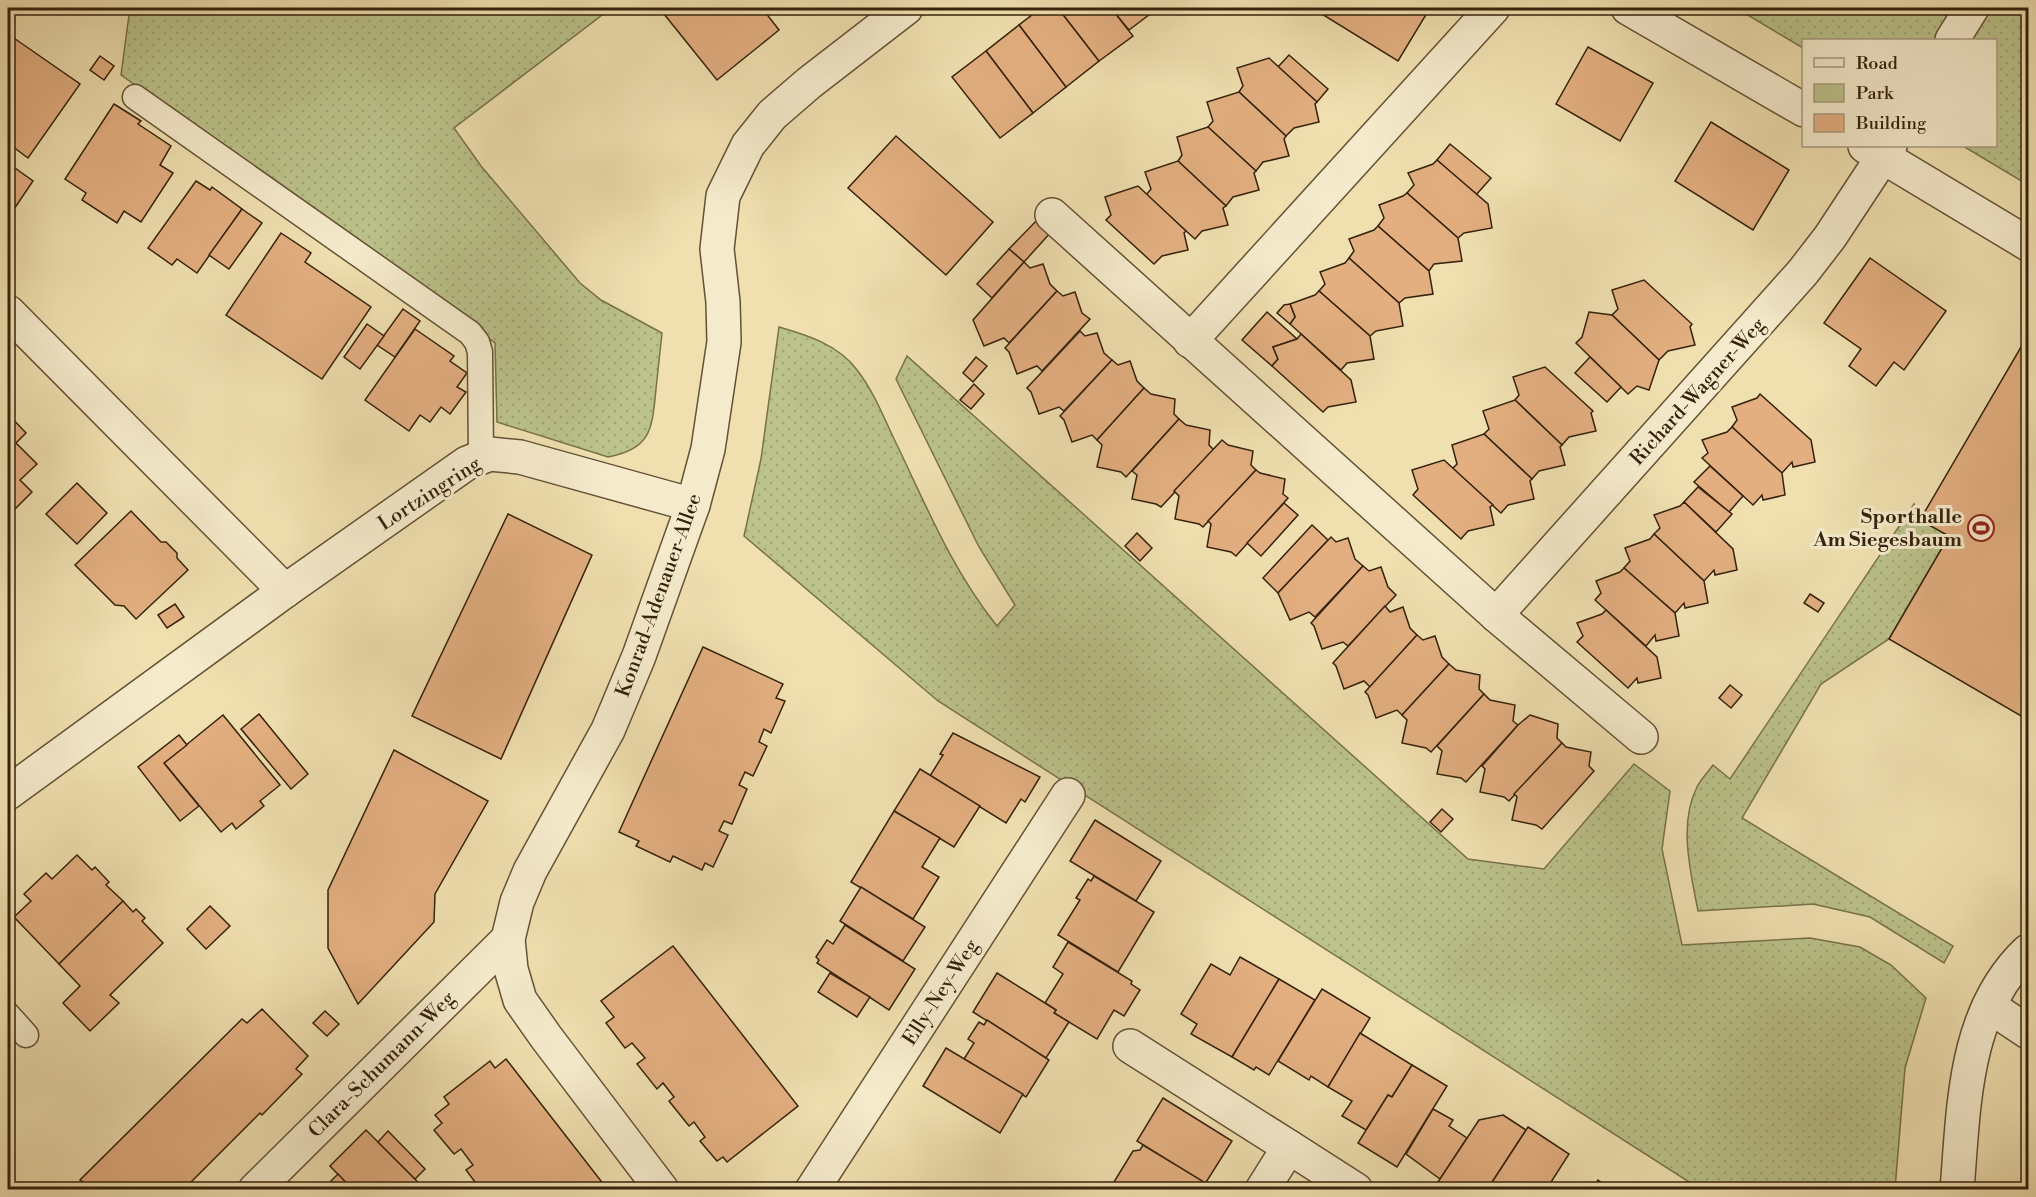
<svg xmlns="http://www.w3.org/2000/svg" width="2036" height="1197" font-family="'Libre Bodoni',serif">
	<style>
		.green { fill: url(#green-dots); stroke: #78724b; stroke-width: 1.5 }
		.building { fill: #e3af81; stroke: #35220c; stroke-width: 1.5 }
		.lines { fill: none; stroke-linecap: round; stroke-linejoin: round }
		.lane-casing { stroke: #645235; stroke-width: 27 }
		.street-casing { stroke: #645235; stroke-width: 36 }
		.lane { stroke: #f5ebcc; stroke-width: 24 }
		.street { stroke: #f5ebcc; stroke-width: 33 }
		.labels { text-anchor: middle; stroke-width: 6; stroke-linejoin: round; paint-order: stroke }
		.street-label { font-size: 20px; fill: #35220c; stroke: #f5ebcc }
		.poi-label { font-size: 20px; font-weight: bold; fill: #35220c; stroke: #f5ebcc; text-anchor: end }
	</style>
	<defs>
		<pattern id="green-dots" width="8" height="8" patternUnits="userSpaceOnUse" patternTransform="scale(1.5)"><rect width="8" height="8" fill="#bbc28a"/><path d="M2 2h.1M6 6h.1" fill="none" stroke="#a1a676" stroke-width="1.8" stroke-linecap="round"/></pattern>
	</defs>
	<rect width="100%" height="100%" fill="#f0e0b0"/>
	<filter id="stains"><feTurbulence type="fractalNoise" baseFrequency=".00333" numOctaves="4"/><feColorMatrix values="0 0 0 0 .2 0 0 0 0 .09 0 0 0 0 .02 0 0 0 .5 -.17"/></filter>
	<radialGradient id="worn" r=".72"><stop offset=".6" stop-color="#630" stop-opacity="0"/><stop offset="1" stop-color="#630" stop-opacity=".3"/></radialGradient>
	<g class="green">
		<path d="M 119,8 L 578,8 L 602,15 L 454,128 L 481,166 L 580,283 L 601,300 L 662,333 C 660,352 658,371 656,389 C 652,428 652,449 608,457 L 497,422 L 495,343 L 121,75 L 129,15 Z"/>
		<path d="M 1736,8 L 2028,8 L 2028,185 L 1963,146 L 1996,146 L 1996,40 L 1804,40 L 1803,48 Z"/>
		<path d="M 779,327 C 807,335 839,345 857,370 C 875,393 885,421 898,447 C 928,510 953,571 997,626 L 1015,605 L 979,547 L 896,379 L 907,356 L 1468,859 L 1544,869 L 1634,764 L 1670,791 L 1662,849 L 1682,945 L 1810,938 L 1860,947 L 1891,965 L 1926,998 L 1905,1068 L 1895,1189 L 1700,1189 L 938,701 L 744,536 L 761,459 Z"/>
		<path d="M 1914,504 L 1920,520 L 1949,536 L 1889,639 L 1821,684 L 1742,818 L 1953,946 L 1944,963 L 1870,917 L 1813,904 L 1698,911 C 1691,874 1678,824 1697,787 C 1701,779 1708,772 1713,765 L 1730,779 Z"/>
	</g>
	<g class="building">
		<path d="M 663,8 L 771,8 L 765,12 L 779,30 L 717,80 L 660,9 Z"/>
		<path d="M 1041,8 L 1058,8 L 1099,61 L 1066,87 L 1019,25 Z"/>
		<path d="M 1058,8 L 1111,8 L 1133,36 L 1099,61 Z"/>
		<path d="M 1111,8 L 1158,8 L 1129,30 Z"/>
		<path d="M 1312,8 L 1430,8 L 1398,61 Z"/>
		<path d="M 1019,25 L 1066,87 L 1033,113 L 986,51 Z"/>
		<path d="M 8,34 L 80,84 L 28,158 L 8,143 Z"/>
		<path d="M 1588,47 L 1653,83 L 1620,141 L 1556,104 Z"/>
		<path d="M 986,51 L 1033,113 L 1000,138 L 952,77 Z"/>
		<path d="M 1289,55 L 1328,89 L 1317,102 L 1278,67 Z"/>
		<path d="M 100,56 L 114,66 L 104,80 L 90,70 Z"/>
		<path d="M 1269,58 L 1317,102 L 1315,104 L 1319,122 L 1294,128 L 1286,136 L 1239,92 L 1243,86 L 1237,68 Z"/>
		<path d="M 1239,92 L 1286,136 L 1284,139 L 1289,156 L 1263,162 L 1256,171 L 1208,127 L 1213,121 L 1207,102 Z"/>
		<path d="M 114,104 L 141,121 L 138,124 L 171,146 L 160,165 L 173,173 L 141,222 L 124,211 L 117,223 L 82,200 L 86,193 L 65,179 Z"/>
		<path d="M 1711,122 L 1789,170 L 1753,230 L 1675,181 Z"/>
		<path d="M 1208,127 L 1256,171 L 1254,173 L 1259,190 L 1233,197 L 1226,206 L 1178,161 L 1182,155 L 1177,137 Z"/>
		<path d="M 896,136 L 993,222 L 946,275 L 848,188 Z"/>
		<path d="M 1450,144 L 1491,178 L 1476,195 L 1437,160 Z"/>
		<path d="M 1437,160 L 1488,204 L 1492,228 L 1464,233 L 1458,238 L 1407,193 L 1414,185 L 1408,173 L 1433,164 Z"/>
		<path d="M 1178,161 L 1226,206 L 1223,208 L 1228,225 L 1202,231 L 1195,239 L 1146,195 L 1151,189 L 1145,172 Z"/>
		<path d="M 8,163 L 33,181 L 8,218 Z"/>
		<path d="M 196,181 L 210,190 L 212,187 L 242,209 L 197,273 L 177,259 L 172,265 L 148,248 Z"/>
		<path d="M 1138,186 L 1186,231 L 1184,233 L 1188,250 L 1162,256 L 1154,264 L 1106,220 L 1111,215 L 1105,197 Z"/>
		<path d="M 1407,193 L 1458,238 L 1462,261 L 1434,264 L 1429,271 L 1378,226 L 1384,218 L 1379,205 L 1403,196 Z"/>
		<path d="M 242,209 L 262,223 L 229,269 L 209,255 Z"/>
		<path d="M 1038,219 L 1051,232 L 1024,262 L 1009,249 Z"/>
		<path d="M 1378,226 L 1429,271 L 1433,294 L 1405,298 L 1399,303 L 1349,258 L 1354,251 L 1349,239 L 1374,230 Z"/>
		<path d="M 281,233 L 311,253 L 305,262 L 371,307 L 322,379 L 226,315 Z"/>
		<path d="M 1009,249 L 1024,262 L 992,298 L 977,284 Z"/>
		<path d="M 1349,258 L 1399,303 L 1403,326 L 1376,331 L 1370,336 L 1319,291 L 1325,284 L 1320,272 L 1345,263 Z"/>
		<path d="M 1870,258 L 1946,311 L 1904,370 L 1894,362 L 1876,386 L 1849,366 L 1861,349 L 1824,323 Z"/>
		<path d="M 1024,262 L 1030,268 L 1043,264 L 1050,284 L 1057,291 L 1009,343 L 1004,338 L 984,346 L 973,320 Z"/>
		<path d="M 1644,280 L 1692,324 L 1690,327 L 1695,345 L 1668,351 L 1659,360 L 1612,315 L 1618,309 L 1612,290 Z"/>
		<path d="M 1057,291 L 1063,296 L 1075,292 L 1082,313 L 1090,319 L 1042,371 L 1037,366 L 1017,374 L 1009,352 L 1005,348 Z"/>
		<path d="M 1319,291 L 1370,336 L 1374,359 L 1347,363 L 1341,370 L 1290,324 L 1295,317 L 1290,304 L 1315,295 Z"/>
		<path d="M 1290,304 L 1295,317 L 1290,324 L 1277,313 L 1284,305 Z"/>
		<path d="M 403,309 L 420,321 L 395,357 L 377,345 Z"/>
		<path d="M 1267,312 L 1297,339 L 1273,347 L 1278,359 L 1272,366 L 1242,340 Z"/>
		<path d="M 1589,312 L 1612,315 L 1659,360 L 1649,390 L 1637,386 L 1628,394 L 1576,343 L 1582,337 Z"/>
		<path d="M 367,324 L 384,336 L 360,369 L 344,357 Z"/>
		<path d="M 415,329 L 454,356 L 450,361 L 467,373 L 457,387 L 466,392 L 450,414 L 441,407 L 430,422 L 420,415 L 409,431 L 365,400 Z"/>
		<path d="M 1080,331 L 1085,336 L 1097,333 L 1104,353 L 1112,360 L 1064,411 L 1059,407 L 1039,414 L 1031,392 L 1027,388 Z"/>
		<path d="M 1301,334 L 1351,380 L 1356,402 L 1328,407 L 1323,412 L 1272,366 L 1278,359 L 1273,347 L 1297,339 Z"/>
		<path d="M 2028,335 L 2028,720 L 1889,639 L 1949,536 L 1920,520 Z"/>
		<path d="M 976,357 L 987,366 L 973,382 L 963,373 Z"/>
		<path d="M 1590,357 L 1621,387 L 1607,402 L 1575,373 Z"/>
		<path d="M 1112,360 L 1118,365 L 1130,361 L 1137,381 L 1144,388 L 1097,440 L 1092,435 L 1072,442 L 1064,420 L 1060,416 Z"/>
		<path d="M 1545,367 L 1593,411 L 1591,413 L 1596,431 L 1569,437 L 1562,445 L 1515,400 L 1519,395 L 1513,377 Z"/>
		<path d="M 974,384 L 984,394 L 971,409 L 960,400 Z"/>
		<path d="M 1144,388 L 1151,394 L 1175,399 L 1174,414 L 1179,419 L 1126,477 L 1121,472 L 1097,467 L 1102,445 L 1097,440 Z"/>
		<path d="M 1760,394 L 1811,440 L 1815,462 L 1793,467 L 1792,462 L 1782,473 L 1732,427 L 1737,420 L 1732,407 L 1757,398 Z"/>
		<path d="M 1515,400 L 1562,445 L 1560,447 L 1565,465 L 1539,471 L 1532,479 L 1484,434 L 1489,429 L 1483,411 Z"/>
		<path d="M 8,414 L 26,433 L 16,443 L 37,464 L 20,480 L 32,492 L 8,516 Z"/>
		<path d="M 1179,419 L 1186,425 L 1210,430 L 1209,445 L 1214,450 L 1161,507 L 1156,504 L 1132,499 L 1137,475 L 1132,471 Z"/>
		<path d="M 1732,427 L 1782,473 L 1785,495 L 1763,500 L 1762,495 L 1753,505 L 1702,458 L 1708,453 L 1702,440 L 1727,432 Z"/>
		<path d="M 1484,434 L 1532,479 L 1530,481 L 1534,499 L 1508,505 L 1501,513 L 1452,469 L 1457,464 L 1452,445 Z"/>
		<path d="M 1222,440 L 1228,445 L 1253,451 L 1251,465 L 1256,470 L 1203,527 L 1199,524 L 1175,519 L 1179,496 L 1174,491 Z"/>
		<path d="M 1444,460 L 1493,505 L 1490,507 L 1494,525 L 1468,531 L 1461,539 L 1413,495 L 1418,489 L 1412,470 Z"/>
		<path d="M 1710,466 L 1743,496 L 1729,512 L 1694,482 Z"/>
		<path d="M 1256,470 L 1260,473 L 1285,479 L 1283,494 L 1288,498 L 1236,556 L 1231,552 L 1207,547 L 1211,524 L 1208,521 Z"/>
		<path d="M 77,483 L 107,513 L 77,544 L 46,514 Z"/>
		<path d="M 1698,487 L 1732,514 L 1716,532 L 1684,502 Z"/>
		<path d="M 1684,502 L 1733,549 L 1737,570 L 1715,575 L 1714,570 L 1704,581 L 1654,534 L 1660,528 L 1654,515 L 1680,506 Z"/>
		<path d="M 1284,503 L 1298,515 L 1261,556 L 1247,543 Z"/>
		<path d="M 131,511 L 161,542 L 166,542 L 177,553 L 177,558 L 188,570 L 136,619 L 124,606 L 115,605 L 75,565 Z"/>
		<path d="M 508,514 L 592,555 L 501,759 L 412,716 Z"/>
		<path d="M 1312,525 L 1328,540 L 1278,593 L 1263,578 Z"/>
		<path d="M 1137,533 L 1152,548 L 1140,561 L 1125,546 Z"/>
		<path d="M 1654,534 L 1704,581 L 1708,603 L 1685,608 L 1684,603 L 1675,613 L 1624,568 L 1630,561 L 1625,548 L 1650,539 Z"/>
		<path d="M 1331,537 L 1336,542 L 1348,538 L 1355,559 L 1363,566 L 1315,617 L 1309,612 L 1290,620 L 1278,593 Z"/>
		<path d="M 1363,566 L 1369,571 L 1381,567 L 1388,587 L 1396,595 L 1348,646 L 1343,642 L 1322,649 L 1314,626 L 1311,623 Z"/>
		<path d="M 1624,568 L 1675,613 L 1679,636 L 1656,641 L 1655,635 L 1646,646 L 1595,600 L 1601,593 L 1596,581 L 1620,572 Z"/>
		<path d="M 1810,594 L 1824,603 L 1818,612 L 1804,603 Z"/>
		<path d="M 175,604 L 184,617 L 167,628 L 158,615 Z"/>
		<path d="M 1385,606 L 1390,612 L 1403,607 L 1410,628 L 1417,635 L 1370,687 L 1364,681 L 1344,689 L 1336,666 L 1333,663 Z"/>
		<path d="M 1606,610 L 1657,657 L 1661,678 L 1638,683 L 1637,678 L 1628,688 L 1577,642 L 1583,636 L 1577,623 L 1602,614 Z"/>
		<path d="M 1417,635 L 1423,640 L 1435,636 L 1442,657 L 1449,664 L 1402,715 L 1397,710 L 1376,718 L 1368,695 L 1365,692 Z"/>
		<path d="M 703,647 L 783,684 L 776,698 L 785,701 L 771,733 L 764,729 L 759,742 L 767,746 L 753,776 L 745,772 L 739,785 L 747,789 L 732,824 L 724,821 L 719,831 L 728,835 L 713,867 L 705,863 L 702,870 L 673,856 L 670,862 L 636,846 L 639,841 L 619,832 Z"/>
		<path d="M 1449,664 L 1456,670 L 1480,675 L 1479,689 L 1484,694 L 1431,752 L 1426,748 L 1402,743 L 1407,720 L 1402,715 Z"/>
		<path d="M 1730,685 L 1742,695 L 1731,708 L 1719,698 Z"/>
		<path d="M 1484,694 L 1490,700 L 1515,705 L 1513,721 L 1518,725 L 1466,782 L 1461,778 L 1437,774 L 1442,751 L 1437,746 Z"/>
		<path d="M 259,714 L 308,774 L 291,789 L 241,729 Z"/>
		<path d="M 223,715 L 280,785 L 260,801 L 264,806 L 236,829 L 232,823 L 221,832 L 164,763 Z"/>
		<path d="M 1530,715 L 1558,724 L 1557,738 L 1562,743 L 1509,801 L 1504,797 L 1480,792 L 1485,769 L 1482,766 L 1518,725 Z"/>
		<path d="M 953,733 L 1040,777 L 1025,802 L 1021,799 L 1006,823 L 930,776 L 943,755 L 940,754 Z"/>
		<path d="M 179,735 L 187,745 L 164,763 L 199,806 L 180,821 L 138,767 Z"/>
		<path d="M 1562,743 L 1566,747 L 1591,752 L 1589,766 L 1594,771 L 1542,829 L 1536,825 L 1512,820 L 1517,797 L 1514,794 Z"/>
		<path d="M 394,750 L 488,801 L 435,894 L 434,922 L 358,1004 L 328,948 L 328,890 Z"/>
		<path d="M 920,769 L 980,806 L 954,847 L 894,811 Z"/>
		<path d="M 1442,809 L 1453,819 L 1441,832 L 1430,822 Z"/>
		<path d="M 894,811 L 940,838 L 922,867 L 939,877 L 913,919 L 851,882 Z"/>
		<path d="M 1095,820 L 1161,861 L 1136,901 L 1070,861 Z"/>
		<path d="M 77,855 L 92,870 L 95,867 L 109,882 L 106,885 L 123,901 L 59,964 L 14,917 L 31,901 L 24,894 L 46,873 L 52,879 Z"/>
		<path d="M 1094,876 L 1154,912 L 1118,972 L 1058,935 L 1080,900 L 1076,898 L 1088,879 L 1091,881 Z"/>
		<path d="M 861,887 L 925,927 L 903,961 L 840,921 Z"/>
		<path d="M 123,901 L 133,912 L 136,909 L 145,918 L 142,921 L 163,943 L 110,995 L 119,1003 L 90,1031 L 63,1003 L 80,986 L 59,964 Z"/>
		<path d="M 210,906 L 230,926 L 206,949 L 187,929 Z"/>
		<path d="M 845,925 L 915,969 L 889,1010 L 817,963 L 819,960 L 816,957 L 827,940 L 833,944 Z"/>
		<path d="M 1068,942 L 1132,981 L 1131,984 L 1140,990 L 1124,1016 L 1114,1010 L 1097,1039 L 1054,1013 L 1056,1010 L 1045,1003 L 1063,974 L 1053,967 Z"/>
		<path d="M 673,946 L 798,1106 L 727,1162 L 723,1157 L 717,1161 L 700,1141 L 705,1137 L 694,1122 L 689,1126 L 669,1101 L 674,1097 L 663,1083 L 657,1089 L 637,1064 L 645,1058 L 632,1043 L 625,1048 L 606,1023 L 614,1017 L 601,1001 Z"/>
		<path d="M 1240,957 L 1279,979 L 1232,1057 L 1191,1034 L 1197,1024 L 1181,1014 L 1211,964 L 1230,975 Z"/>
		<path d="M 830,973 L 870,997 L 857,1017 L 818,992 Z"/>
		<path d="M 997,973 L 1045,1003 L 1056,1010 L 1054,1013 L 1069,1022 L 1046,1058 L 973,1012 Z"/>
		<path d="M 1279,979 L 1315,1000 L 1269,1075 L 1256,1067 L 1254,1070 L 1232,1057 Z"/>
		<path d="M 1322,989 L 1370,1018 L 1328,1087 L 1311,1076 L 1309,1080 L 1278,1061 Z"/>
		<path d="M 262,1009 L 308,1056 L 296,1069 L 302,1074 L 262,1115 L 260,1113 L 183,1190 L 76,1190 L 83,1182 L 80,1180 L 242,1019 L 247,1023 Z"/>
		<path d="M 325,1011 L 339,1024 L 327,1036 L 313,1023 Z"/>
		<path d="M 987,1020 L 1049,1060 L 1026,1097 L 964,1059 L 974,1043 L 968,1039 L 979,1022 L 984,1025 Z"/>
		<path d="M 1360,1033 L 1412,1065 L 1392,1097 L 1388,1095 L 1366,1130 L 1342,1116 L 1352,1101 L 1328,1087 Z"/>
		<path d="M 946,1048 L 1023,1094 L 1000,1133 L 923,1086 Z"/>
		<path d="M 506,1059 L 608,1190 L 481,1190 L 466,1170 L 473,1165 L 461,1149 L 454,1154 L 434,1130 L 442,1123 L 435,1115 L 449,1104 L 444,1097 L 490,1061 L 495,1068 Z"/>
		<path d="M 1412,1065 L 1447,1086 L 1397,1167 L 1358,1143 L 1388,1095 L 1392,1097 Z"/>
		<path d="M 1163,1098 L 1232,1141 L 1205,1184 L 1137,1141 Z"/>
		<path d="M 1433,1109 L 1453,1120 L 1449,1126 L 1467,1138 L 1440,1179 L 1406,1154 Z"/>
		<path d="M 1503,1115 L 1526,1130 L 1487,1190 L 1442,1190 L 1436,1185 L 1479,1120 Z"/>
		<path d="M 1528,1127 L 1569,1154 L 1546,1190 L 1487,1190 Z"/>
		<path d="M 366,1130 L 415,1179 L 425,1190 L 353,1190 L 330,1166 Z"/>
		<path d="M 388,1131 L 425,1169 L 415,1179 L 378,1142 Z"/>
		<path d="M 1143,1145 L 1209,1185 L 1207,1190 L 1109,1190 L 1133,1151 L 1140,1150 Z"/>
		<path d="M 338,1174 L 353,1190 L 322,1190 Z"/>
		<path d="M 1598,1180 L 1612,1190 L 1592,1190 Z"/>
	</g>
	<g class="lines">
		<defs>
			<g id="lane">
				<path d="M 135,97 L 470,333 L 477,342 L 480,352 L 481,458"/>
				<path d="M 8,1015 L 26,1035"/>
			</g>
			<g id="street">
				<path d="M 1628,8 L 1804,110"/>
				<path d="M 1952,40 L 1972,8"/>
				<path d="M 1865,146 L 2028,244"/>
				<path d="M 1052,215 L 1496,615 L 1641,737"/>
				<path d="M 8,312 L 285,591"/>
				<path d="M 1190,341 L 1493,8"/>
				<path d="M 1496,615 L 1803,272 L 1830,237 L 1890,146"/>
				<path d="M 8,793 L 285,591 L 467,463 L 490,454 L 520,457 L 693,505"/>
				<path d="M 1989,1006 L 2028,1032"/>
				<path d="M 1130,1046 L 1289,1147"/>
				<path d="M 255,1190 L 508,939"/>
				<path d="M 662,1190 L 546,1037 L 520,1000 L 511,969 L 508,939 L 517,902 L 530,871 L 608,730 L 639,656 L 693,505 L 708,449 L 724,342 L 723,302 L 717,249 L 723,196 L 748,145 L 772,115 L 809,83 L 906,8"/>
				<path d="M 812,1190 L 1068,795"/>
				<path d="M 1262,1190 L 1289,1147 L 1356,1190"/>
				<path d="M 1957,1190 C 1964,1107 1963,1012 2028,951"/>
			</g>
		</defs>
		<use href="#lane" class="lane-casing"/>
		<use href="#street" class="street-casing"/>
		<use href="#lane" class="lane"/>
		<use href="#street" class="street"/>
	</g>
	<defs>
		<symbol id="stadium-ring" viewBox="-11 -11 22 22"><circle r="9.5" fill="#f5ebcc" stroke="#8f2418" stroke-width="1.5"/><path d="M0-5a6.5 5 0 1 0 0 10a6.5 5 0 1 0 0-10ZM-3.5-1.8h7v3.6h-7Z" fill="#8f2418"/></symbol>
	</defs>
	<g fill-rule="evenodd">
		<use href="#stadium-ring" x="1966" y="513" width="30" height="30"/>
	</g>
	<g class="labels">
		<g class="street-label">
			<text transform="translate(1697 391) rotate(-48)" y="7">Richard-Wagner-Weg</text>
			<text transform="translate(429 493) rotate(-33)" y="7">Lortzingring</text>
			<text transform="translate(658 595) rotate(-70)" y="7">Konrad-Adenauer-Allee</text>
			<text transform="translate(940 992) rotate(-57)" y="7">Elly-Ney-Weg</text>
			<text transform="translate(381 1064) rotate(-45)" y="7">Clara-Schumann-Weg</text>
		</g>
		<g class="poi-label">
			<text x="1962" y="523">Sporthalle<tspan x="1962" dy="23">Am Siegesbaum</tspan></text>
		</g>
	</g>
	<rect width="2036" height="1197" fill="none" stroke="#f0e0b0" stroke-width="30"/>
	<rect x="9" y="9" width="2018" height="1179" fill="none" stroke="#35220c" stroke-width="3"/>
	<rect x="15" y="15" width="2006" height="1167" fill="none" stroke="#35220c" stroke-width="1.5"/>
	<rect x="1802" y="39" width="195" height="108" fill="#f5ebcc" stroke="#a89b7f" stroke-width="1.5"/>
	<rect x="1814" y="58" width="30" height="9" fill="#f5ebcc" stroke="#a89b7f" stroke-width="1.5"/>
	<text x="1856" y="69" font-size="18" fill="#35220c">Road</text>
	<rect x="1814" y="84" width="30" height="18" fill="#bbc28a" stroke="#a89b7f" stroke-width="1.5"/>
	<text x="1856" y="99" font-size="18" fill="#35220c">Park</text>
	<rect x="1814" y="114" width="30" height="18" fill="#e3af81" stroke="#a89b7f" stroke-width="1.5"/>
	<text x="1856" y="129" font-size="18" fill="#35220c">Building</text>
	<rect width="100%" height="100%" filter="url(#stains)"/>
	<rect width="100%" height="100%" fill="url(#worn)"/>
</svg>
